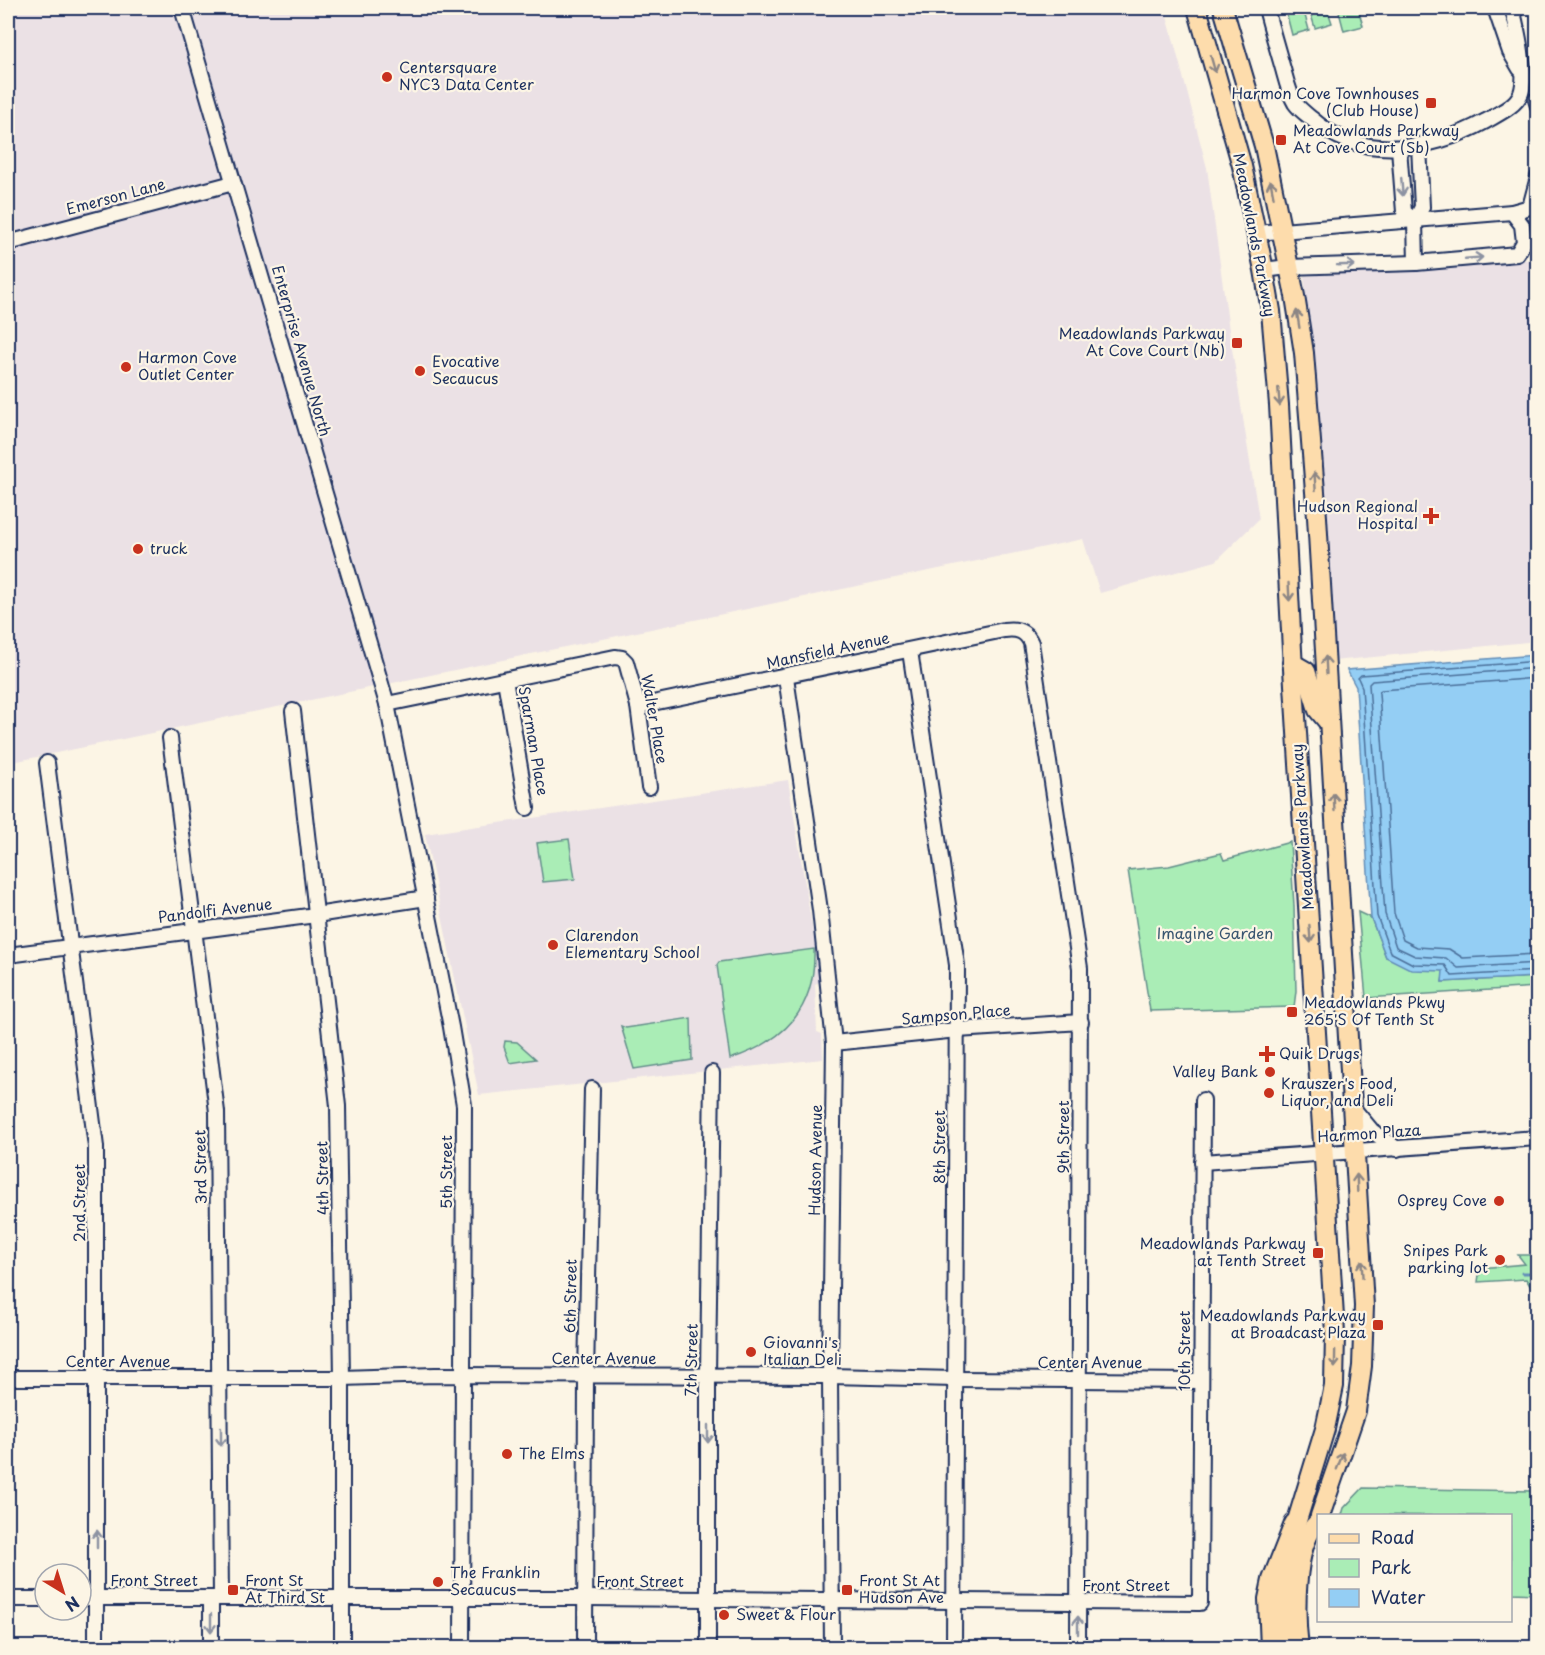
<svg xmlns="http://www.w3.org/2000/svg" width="1545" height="1655" font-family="'Playpen Sans',sans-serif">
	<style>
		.built { fill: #ebe1e5 }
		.green { fill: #aaedb6; stroke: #628e8a; stroke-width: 1.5 }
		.water { fill: #94cef4; stroke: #648eb8; stroke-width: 1.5 }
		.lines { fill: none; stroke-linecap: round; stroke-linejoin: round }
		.shore { stroke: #4b6f9a; stroke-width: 1.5 }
		.stream { stroke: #648eb8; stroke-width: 3 }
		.minor-casing { stroke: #1b2f5e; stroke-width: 18 }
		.major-casing { stroke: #1b2f5e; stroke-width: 22 }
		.highway-casing { stroke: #1b2f5e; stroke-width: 24 }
		.minor { stroke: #fcf5e5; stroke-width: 14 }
		.major { stroke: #fddcac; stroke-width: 18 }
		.highway { stroke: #fddcac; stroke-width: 20 }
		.oneway { stroke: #8c8685 }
		.oneway2 { stroke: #8c92a2 }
		.poi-dot { fill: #c8321e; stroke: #fcf5e5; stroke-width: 2 }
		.labels { text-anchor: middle; stroke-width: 4.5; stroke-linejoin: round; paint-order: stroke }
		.poi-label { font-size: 15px; fill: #1b2f5e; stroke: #fcf5e5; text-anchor: start }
		.street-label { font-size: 15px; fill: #1b2f5e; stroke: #fcf5e5 }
		.park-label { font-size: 15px; fill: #385570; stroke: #fcf5e5 }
	</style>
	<rect width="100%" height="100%" fill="#fcf5e5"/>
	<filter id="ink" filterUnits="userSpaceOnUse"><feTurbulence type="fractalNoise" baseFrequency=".0167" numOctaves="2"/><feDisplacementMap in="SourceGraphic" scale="12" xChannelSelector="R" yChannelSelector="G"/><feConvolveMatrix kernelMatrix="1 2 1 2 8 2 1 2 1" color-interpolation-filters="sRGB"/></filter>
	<g filter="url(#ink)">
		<g class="built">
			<path d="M 8,8 L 1165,8 L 1207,168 L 1229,330 L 1259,519 L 1216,561 L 1100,593 L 1083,539 L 8,763 Z"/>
			<path d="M 1537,259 L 1537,641 L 1333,661 L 1316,392 L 1304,276 Z"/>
			<path d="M 788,780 L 821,981 L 815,984 L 817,1032 L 822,1034 L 823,1059 L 479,1095 L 425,834 Z"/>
		</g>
		<g class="green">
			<path d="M 1285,8 L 1303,8 L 1309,30 L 1292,35 Z"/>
			<path d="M 1309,8 L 1327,8 L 1332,23 L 1315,28 Z"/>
			<path d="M 1338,8 L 1358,8 L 1363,26 L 1344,31 Z"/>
			<path d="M 569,839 L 575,879 L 543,882 L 537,843 Z"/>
			<path d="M 1290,842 L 1294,906 L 1296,991 L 1294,1007 L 1150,1011 L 1128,870 L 1169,866 L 1221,853 L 1224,860 Z"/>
			<path d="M 1358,912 L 1371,918 L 1386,957 L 1444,971 L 1442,982 L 1537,977 L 1537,987 L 1366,998 Z"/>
			<path d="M 814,949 C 816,1009 785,1041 730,1059 L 717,965 L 719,962 Z"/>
			<path d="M 691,1018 L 692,1060 L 634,1069 L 621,1026 L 626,1028 Z"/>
			<path d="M 505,1041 L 517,1042 L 536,1059 L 510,1063 L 504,1047 Z"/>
			<path d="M 1518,1255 L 1537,1255 L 1537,1297 L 1526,1279 L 1478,1282 L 1480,1268 L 1525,1264 Z"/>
			<path d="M 1363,1488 L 1537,1491 L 1537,1594 L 1511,1593 L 1510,1516 L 1342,1515 L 1344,1508 Z"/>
		</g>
		<path class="water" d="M 1537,655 L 1537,977 L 1442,982 L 1443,971 L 1412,970 L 1386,957 L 1371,918 L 1356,687 L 1347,670 Z"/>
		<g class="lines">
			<g class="shore">
				<path d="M 1538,661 L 1361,675 L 1358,678 L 1362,687 L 1377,916 L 1390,952 L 1413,964 L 1445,965 L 1452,976 L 1538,971"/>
				<path d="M 1538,668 L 1372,681 L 1369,684 L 1385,914 L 1396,947 L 1415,956 L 1446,958 L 1458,968 L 1538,963"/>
				<path d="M 1538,678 L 1381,690 L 1379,693 L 1394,913 L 1403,940 L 1417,947 L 1449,949 L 1463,958 L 1538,954"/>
			</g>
			<path class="stream" d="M 1522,1273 L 1538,1273"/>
			<defs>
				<g id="minor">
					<path d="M 182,8 L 387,704 L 451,1027 L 464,1105 L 462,1648"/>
					<path d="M 1266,8 C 1271,28 1277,48 1283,69 C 1286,80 1289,93 1295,103 C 1299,109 1306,114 1312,119 C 1361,163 1433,150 1486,121 C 1498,114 1516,106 1521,93 C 1528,74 1517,28 1512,8"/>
					<path d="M 1495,8 L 1510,52 L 1520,69"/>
					<path d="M 1536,100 L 1538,106"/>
					<path d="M 1399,148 L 1404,212 L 1415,221"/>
					<path d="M 1256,233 L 1512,212 L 1530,207 L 1538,177"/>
					<path d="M 8,243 L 233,183"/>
					<path d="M 1416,263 L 1415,221 L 1422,207 L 1419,146"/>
					<path d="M 1264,270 L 1288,267 L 1416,263 L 1517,254 L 1524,242 L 1522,225 L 1512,212"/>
					<path d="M 910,651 L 957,965 L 954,1648"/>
					<path d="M 786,677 L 820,910 L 834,1043 L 830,1376 L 832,1648"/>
					<path d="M 505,680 L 527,808"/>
					<path d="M 387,704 L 615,657 L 622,658 L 626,662 L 638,706 L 649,787"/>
					<path d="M 638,706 L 1004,630 C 1017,628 1026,631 1031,643 L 1080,968 L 1078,1648"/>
					<path d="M 293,711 L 338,1106 L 342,1378 L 342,1648"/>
					<path d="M 170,738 L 217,1112 L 221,1598"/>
					<path d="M 47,763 L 96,1147 L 96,1648"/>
					<path d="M 8,955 L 316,915 L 426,898"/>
					<path d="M 834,1043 L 957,1030 L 1081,1022"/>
					<path d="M 1353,1108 L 1372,1131 L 1397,1149"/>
					<path d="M 1202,1162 L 1538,1138"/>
					<path d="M 8,1378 L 342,1378 L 435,1375 L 830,1376 L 955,1379 L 1201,1381"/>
					<path d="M 81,1598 L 585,1598 L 1200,1603 L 1203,1100"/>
					<path d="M 8,1599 L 45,1599"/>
					<path d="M 211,1648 L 211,1598"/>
					<path d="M 585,1648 L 586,1375 L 592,1089"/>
					<path d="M 708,1648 L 708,1376 L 712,1073"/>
				</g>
				<g id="major">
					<path d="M 1197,8 L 1242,166 L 1264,270 L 1271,311 L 1279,405 L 1293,669 L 1335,1333 L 1334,1386 L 1325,1429 L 1285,1560 L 1281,1596 L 1285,1648"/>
					<path d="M 1223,8 L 1264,146 L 1295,296 L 1304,353 L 1317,517 L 1364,1306 L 1362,1366 L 1356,1411 L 1320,1516"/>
					<path d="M 1292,663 L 1306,671 L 1318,710 L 1328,722"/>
					<path d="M 1299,1648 C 1295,1616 1293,1547 1317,1523"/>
				</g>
				<path id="highway" d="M 1271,1648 L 1269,1599 L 1273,1580 L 1295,1524"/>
			</defs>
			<use href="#minor" class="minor-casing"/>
			<use href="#major" class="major-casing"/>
			<use href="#highway" class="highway-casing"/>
			<use href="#minor" class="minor"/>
			<use href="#major" class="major"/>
			<use href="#highway" class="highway"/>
		</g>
		<defs><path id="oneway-shaft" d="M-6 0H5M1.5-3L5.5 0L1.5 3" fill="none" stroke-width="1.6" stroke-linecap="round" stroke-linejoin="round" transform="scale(1.5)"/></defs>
		<g class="oneway">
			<use href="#oneway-shaft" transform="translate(1213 64) rotate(74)"/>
			<use href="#oneway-shaft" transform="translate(1272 189) rotate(-101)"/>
			<use href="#oneway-shaft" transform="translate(1298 319) rotate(-99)"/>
			<use href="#oneway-shaft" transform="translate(1279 397) rotate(85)"/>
			<use href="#oneway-shaft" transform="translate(1315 481) rotate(-94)"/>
			<use href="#oneway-shaft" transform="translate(1289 592) rotate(87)"/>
			<use href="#oneway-shaft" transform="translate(1326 665) rotate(-93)"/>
			<use href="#oneway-shaft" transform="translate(1334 802) rotate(-93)"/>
			<use href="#oneway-shaft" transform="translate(1310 934) rotate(86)"/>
			<use href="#oneway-shaft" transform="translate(1357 1183) rotate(-92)"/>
			<use href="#oneway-shaft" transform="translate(1362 1269) rotate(-94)"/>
			<use href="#oneway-shaft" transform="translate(1335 1359) rotate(91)"/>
			<use href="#oneway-shaft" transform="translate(1340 1461) rotate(-69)"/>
		</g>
		<g class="oneway2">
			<use href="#oneway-shaft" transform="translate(1402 187) rotate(85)"/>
			<use href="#oneway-shaft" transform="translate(1474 258) rotate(-5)"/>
			<use href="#oneway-shaft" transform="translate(1346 265) rotate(-2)"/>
			<use href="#oneway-shaft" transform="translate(708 1434) rotate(90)"/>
			<use href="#oneway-shaft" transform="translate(221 1437) rotate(90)"/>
			<use href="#oneway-shaft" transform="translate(97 1539) rotate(-90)"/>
			<use href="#oneway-shaft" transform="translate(211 1623) rotate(90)"/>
			<use href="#oneway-shaft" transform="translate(1078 1625) rotate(-90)"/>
		</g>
	</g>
	<g class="poi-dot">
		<circle cx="387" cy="77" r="6"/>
		<rect x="1425" y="97" width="12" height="12" rx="3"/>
		<rect x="1275" y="134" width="12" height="12" rx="3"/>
		<rect x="1231" y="337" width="12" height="12" rx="3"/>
		<circle cx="126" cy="367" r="6"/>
		<circle cx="420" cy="371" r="6"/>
		<path d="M1428 507h6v6h6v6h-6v6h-6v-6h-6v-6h6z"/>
		<circle cx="138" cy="549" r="6"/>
		<circle cx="553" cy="945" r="6"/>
		<rect x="1286" y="1006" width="12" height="12" rx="3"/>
		<path d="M1264 1045h6v6h6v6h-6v6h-6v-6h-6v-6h6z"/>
		<circle cx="1270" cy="1072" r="6"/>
		<circle cx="1269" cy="1093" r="6"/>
		<circle cx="1499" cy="1201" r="6"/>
		<rect x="1312" y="1247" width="12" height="12" rx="3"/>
		<circle cx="1500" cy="1260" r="6"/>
		<rect x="1372" y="1319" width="12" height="12" rx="3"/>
		<circle cx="751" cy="1352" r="6"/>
		<circle cx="507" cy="1454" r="6"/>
		<circle cx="438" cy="1582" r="6"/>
		<rect x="227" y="1584" width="12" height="12" rx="3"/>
		<rect x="841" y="1584" width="12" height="12" rx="3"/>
		<circle cx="724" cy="1615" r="6"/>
	</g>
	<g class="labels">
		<g class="poi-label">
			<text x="399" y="73">Centersquare<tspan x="399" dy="17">NYC3 Data Center</tspan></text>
			<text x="1419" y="99" text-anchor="end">Harmon Cove Townhouses<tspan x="1419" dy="17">(Club House)</tspan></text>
			<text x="1293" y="136">Meadowlands Parkway<tspan x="1293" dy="17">At Cove Court (Sb)</tspan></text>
			<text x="1225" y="339" text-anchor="end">Meadowlands Parkway<tspan x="1225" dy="17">At Cove Court (Nb)</tspan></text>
			<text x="138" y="363">Harmon Cove<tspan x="138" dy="17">Outlet Center</tspan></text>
			<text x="432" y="367">Evocative<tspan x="432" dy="17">Secaucus</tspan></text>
			<text x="1418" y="512" text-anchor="end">Hudson Regional<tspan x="1418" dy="17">Hospital</tspan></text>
			<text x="150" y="554">truck</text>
			<text x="565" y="941">Clarendon<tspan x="565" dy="17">Elementary School</tspan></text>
			<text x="1304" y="1008">Meadowlands Pkwy<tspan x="1304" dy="17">265'S Of Tenth St</tspan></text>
			<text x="1279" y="1059">Quik Drugs</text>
			<text x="1258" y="1077" text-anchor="end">Valley Bank</text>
			<text x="1281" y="1089">Krauszer's Food,<tspan x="1281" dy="17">Liquor, and Deli</tspan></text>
			<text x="1487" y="1206" text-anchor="end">Osprey Cove</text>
			<text x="1306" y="1249" text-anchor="end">Meadowlands Parkway<tspan x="1306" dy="17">at Tenth Street</tspan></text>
			<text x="1488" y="1256" text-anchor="end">Snipes Park<tspan x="1488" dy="17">parking lot</tspan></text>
			<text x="1366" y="1321" text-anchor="end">Meadowlands Parkway<tspan x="1366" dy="17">at Broadcast Plaza</tspan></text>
			<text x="763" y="1348">Giovanni's<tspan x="763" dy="17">Italian Deli</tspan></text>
			<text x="519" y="1459">The Elms</text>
			<text x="450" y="1578">The Franklin<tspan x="450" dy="17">Secaucus</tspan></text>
			<text x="245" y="1586">Front St<tspan x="245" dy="17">At Third St</tspan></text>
			<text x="859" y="1586">Front St At<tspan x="859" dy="17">Hudson Ave</tspan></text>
			<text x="736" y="1620">Sweet &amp; Flour</text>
		</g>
		<g class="street-label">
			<text transform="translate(116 197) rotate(-15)" y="5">Emerson Lane</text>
			<text transform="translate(1254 235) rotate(79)" y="5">Meadowlands Parkway</text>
			<text transform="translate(301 351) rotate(74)" y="5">Enterprise Avenue North</text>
			<text transform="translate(828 651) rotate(-12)" y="5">Mansfield Avenue</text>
			<text transform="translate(654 719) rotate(80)" y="5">Walter Place</text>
			<text transform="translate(533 741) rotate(80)" y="5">Sparman Place</text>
			<text transform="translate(1303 827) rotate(-94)" y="5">Meadowlands Parkway</text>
			<text transform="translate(215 911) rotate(-7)" y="5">Pandolfi Avenue</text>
			<text transform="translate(956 1015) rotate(-5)" y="5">Sampson Place</text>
			<text transform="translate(1369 1134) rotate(-4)" y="5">Harmon Plaza</text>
			<text transform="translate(1064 1137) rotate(-90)" y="5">9th Street</text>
			<text transform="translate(940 1147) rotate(-90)" y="5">8th Street</text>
			<text transform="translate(816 1160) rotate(-89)" y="5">Hudson Avenue</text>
			<text transform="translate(201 1167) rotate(-91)" y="5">3rd Street</text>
			<text transform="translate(447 1172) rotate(-90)" y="5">5th Street</text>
			<text transform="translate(323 1178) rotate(-91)" y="5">4th Street</text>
			<text transform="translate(80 1203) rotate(-90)" y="5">2nd Street</text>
			<text transform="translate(571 1296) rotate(-89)" y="5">6th Street</text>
			<text transform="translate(1185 1351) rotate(-90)" y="5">10th Street</text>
			<text x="604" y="1364">Center Avenue</text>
			<text transform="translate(692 1360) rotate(-89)" y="5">7th Street</text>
			<text x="118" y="1367">Center Avenue</text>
			<text x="1090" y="1368">Center Avenue</text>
			<text x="154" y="1586">Front Street</text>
			<text x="640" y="1587">Front Street</text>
			<text x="1126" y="1591">Front Street</text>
		</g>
		<g class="park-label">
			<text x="1215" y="939">Imagine Garden</text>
		</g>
	</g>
	<rect width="1545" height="1655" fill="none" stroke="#fcf5e5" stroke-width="30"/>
	<rect x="15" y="15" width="1515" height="1625" fill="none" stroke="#1b2f5e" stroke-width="2" filter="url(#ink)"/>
	<rect x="1317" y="1514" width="195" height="108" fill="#fcf5e5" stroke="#a2a6af" stroke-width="1.5"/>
	<rect x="1329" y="1534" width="30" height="9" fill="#fddcac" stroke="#a2a6af" stroke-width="1.5"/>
	<text x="1371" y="1544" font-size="18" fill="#1b2f5e">Road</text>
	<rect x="1329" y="1559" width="30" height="18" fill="#aaedb6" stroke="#a2a6af" stroke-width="1.5"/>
	<text x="1371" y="1574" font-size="18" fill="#1b2f5e">Park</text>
	<rect x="1329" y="1589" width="30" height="18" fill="#94cef4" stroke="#a2a6af" stroke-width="1.5"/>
	<text x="1371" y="1604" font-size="18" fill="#1b2f5e">Water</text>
	<g transform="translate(63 1592) rotate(142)"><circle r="28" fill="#fcf5e5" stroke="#a2a6af" stroke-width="1.5"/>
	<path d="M0-4.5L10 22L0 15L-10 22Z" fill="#c8321e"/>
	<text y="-9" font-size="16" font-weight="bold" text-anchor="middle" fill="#1b2f5e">N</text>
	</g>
</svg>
